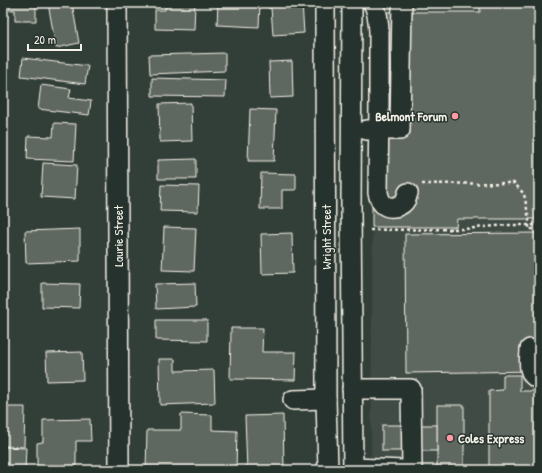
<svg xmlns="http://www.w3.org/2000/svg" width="542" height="473" font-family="'Patrick Hand',sans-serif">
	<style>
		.built { fill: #404b44 }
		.building { fill: #5f6861; stroke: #f4f1e8 }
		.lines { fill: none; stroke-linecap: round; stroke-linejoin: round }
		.minor-casing { stroke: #f4f1e8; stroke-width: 22 }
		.path { stroke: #f4f1e8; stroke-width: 2.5; stroke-dasharray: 3 3; stroke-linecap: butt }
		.minor { stroke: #26332d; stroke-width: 19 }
		.poi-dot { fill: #ff9aa2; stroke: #26332d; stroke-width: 1.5 }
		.labels { text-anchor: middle; stroke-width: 3; stroke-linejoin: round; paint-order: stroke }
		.poi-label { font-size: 13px; font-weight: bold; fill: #f4f1e8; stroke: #26332d; text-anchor: end }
		.street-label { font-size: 13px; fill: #f4f1e8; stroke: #26332d }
	</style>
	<rect width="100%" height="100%" fill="#323e38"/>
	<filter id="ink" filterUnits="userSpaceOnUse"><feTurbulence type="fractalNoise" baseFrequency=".025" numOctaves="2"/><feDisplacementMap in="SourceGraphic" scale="8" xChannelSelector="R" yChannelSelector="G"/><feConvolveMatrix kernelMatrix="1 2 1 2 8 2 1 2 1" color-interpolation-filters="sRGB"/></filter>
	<g filter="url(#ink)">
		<path class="built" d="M 374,3 L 539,3 L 539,470 L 371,470 Z"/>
		<g class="building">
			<path d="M 3,3 L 36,3 L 36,21 L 15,21 L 15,10 L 3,10 Z"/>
			<path d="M 48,3 L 72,3 L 79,43 L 56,48 Z"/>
			<path d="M 166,3 L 195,3 L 194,30 L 155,29 L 155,10 L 165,10 Z"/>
			<path d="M 218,3 L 260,3 L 259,27 L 217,25 Z"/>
			<path d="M 267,3 L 302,3 L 304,33 L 273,35 L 271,8 L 268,8 Z"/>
			<path d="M 480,3 L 539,3 L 539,219 L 457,219 L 456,227 L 372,227 L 372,130 L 385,12 L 480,12 Z"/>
			<path d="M 225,53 L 225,71 L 150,74 L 149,55 Z"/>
			<path d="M 23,58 L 88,66 L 85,84 L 21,76 Z"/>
			<path d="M 292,61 L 293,97 L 270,98 L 269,62 Z"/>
			<path d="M 152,78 L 226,80 L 225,97 L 152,96 Z"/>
			<path d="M 41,85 L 71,89 L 69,98 L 91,101 L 89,115 L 38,109 Z"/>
			<path d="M 191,103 L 192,141 L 160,142 L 159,104 Z"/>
			<path d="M 250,109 L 276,110 L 274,161 L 248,161 Z"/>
			<path d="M 54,123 L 76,124 L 74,161 L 27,159 L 28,136 L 53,137 Z"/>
			<path d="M 196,159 L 196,179 L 158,179 L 158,160 Z"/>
			<path d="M 43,163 L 77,165 L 75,199 L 41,197 Z"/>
			<path d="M 261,173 L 296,174 L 296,190 L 282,190 L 282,209 L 260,209 Z"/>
			<path d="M 161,185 L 199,186 L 198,212 L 160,211 Z"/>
			<path d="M 164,227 L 196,228 L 194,271 L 162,270 Z"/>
			<path d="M 80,229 L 80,261 L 26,263 L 25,231 Z"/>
			<path d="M 292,233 L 293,273 L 262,274 L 261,234 Z"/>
			<path d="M 539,233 L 539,371 L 406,373 L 405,234 Z"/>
			<path d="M 42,283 L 80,284 L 79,308 L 42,307 Z"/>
			<path d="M 195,283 L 196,307 L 156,309 L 155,284 Z"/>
			<path d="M 156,320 L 207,320 L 207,341 L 156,340 Z"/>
			<path d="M 231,328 L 263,328 L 262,352 L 296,352 L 295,380 L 230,379 Z"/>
			<path d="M 82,352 L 83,380 L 47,381 L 46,353 Z"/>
			<path d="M 159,359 L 175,359 L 175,371 L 214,370 L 215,403 L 160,405 Z"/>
			<path d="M 503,375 L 520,375 L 520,391 L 539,391 L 539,470 L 489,470 L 489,391 L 503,390 Z"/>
			<rect x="437" y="405" width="27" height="65"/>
			<path d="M 3,407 L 25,407 L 24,447 L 3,446 Z"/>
			<path d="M 181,414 L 212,415 L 212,430 L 237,431 L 236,470 L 146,470 L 147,430 L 181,430 Z"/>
			<path d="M 283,415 L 284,470 L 247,470 L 245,416 Z"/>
			<path d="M 90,419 L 91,441 L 76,441 L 76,470 L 37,470 L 37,443 L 43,442 L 43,420 Z"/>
			<rect x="382" y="425" width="55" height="26"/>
			<path d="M 3,447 L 26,448 L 25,470 L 3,470 Z"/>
		</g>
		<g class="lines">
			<defs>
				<g id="minor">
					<path d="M 117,3 L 119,470"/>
					<path d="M 325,3 L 326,399 L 328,470"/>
					<path d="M 352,3 L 351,207 L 353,470"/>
					<path d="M 373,3 C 378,12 378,21 379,31 L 379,102 L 378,193 C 379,197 380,201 383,204 C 390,210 402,207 406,199 C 407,197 407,195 408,193"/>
					<path d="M 367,130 L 400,130 L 402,3"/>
					<path d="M 530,349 C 530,359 526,375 539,379"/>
					<path d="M 352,389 L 411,389 L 412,470"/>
					<path d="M 293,400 L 326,399"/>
					<path d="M 353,468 L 404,470"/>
				</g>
			</defs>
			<use href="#minor" class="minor-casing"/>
			<g class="path">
				<path d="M 422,184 L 514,183 L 524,194 L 529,219 L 529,229 L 539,229"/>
				<path d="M 370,230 L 463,229 L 507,225 L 539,225"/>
			</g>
			<use href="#minor" class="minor"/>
		</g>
	</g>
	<g class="poi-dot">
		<circle cx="455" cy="116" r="4"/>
		<circle cx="450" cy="438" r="4"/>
	</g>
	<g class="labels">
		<g class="poi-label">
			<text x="447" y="121">Belmont Forum</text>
			<text x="458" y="443" text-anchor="start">Coles Express</text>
		</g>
		<g class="street-label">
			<text transform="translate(118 236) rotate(-90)" y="5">Laurie Street</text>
			<text transform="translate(326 237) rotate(-90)" y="5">Wright Street</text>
		</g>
	</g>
	<rect width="542" height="473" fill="none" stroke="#26332d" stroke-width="16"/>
	<rect x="8" y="8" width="526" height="457" fill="none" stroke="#f4f1e8" stroke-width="1.5" filter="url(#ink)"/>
	<path d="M28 44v6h53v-6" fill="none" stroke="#f4f1e8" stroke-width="2"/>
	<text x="34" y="44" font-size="12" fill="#f4f1e8" stroke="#26332d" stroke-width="3" paint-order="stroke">20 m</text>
</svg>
